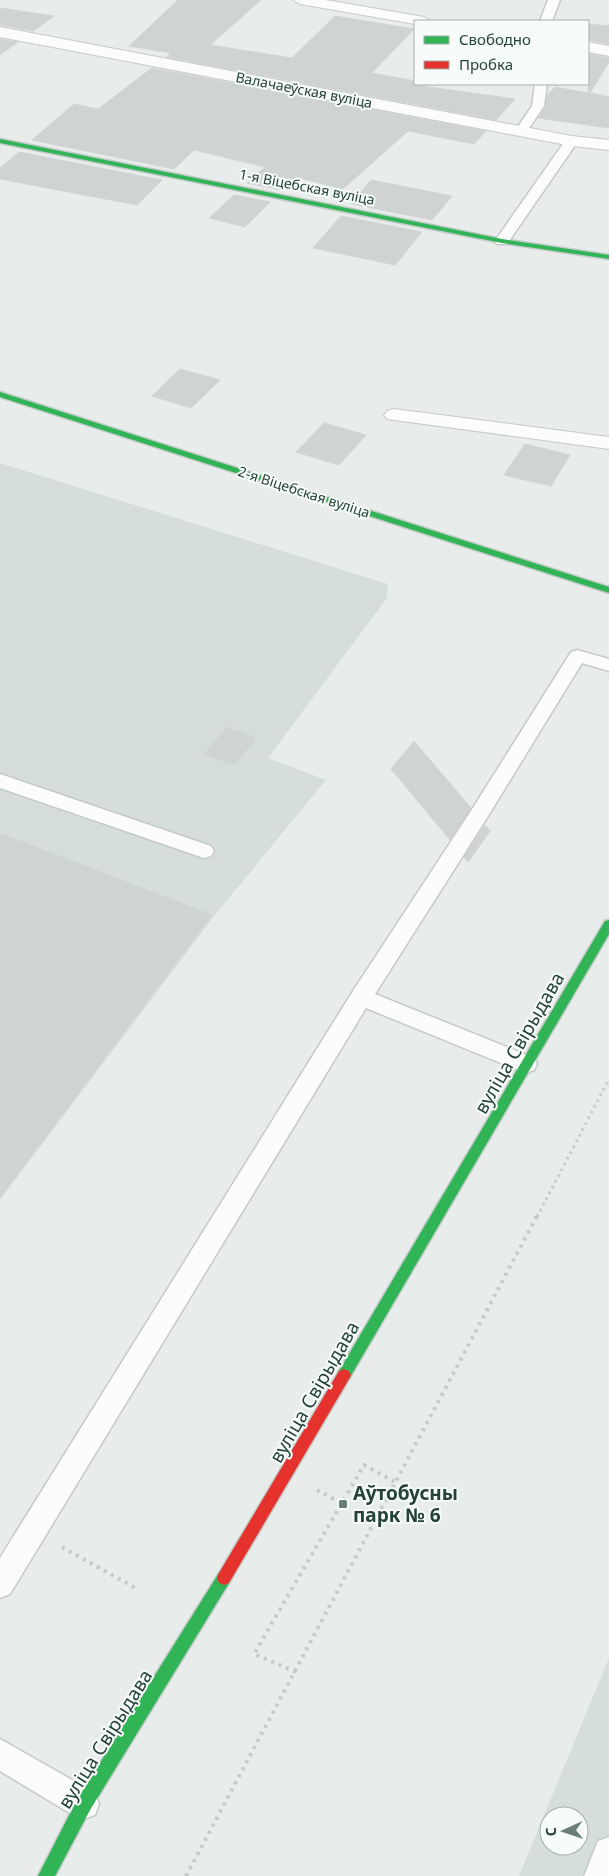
<svg xmlns="http://www.w3.org/2000/svg" width="609" height="1876" font-family="'Noto Sans',sans-serif">
	<style>
		.built { fill: #d6dedb; fill-rule: evenodd }
		.building { fill: #cfd4d2; stroke: #d1d6d4 }
		.lines { fill: none; stroke-linecap: round; stroke-linejoin: round }
		.lane-casing { stroke: #c5cac8; stroke-width: 3 }
		.street-casing { stroke: #c5cac8; stroke-width: 2 }
		.fast-casing { stroke: #c3cbc8; stroke-width: 3 }
		.jam-casing { stroke: #c3cbc8; stroke-width: 3 }
		.path-far1 { stroke: #c3ccca; stroke-width: 3; stroke-dasharray: 2.5 4; stroke-linecap: butt }
		.path { stroke: #c3ccca; stroke-width: 4; stroke-dasharray: 3 5; stroke-linecap: butt }
		.lane { fill: #fcfcfc; fill-rule: evenodd }
		.street { fill: #fcfcfc; fill-rule: evenodd }
		.fast { fill: #30b455; fill-rule: evenodd }
		.jam { fill: #e5322d; fill-rule: evenodd }
		.poi-dot { fill: #697e78; stroke: #f7fbf9; stroke-width: 2 }
		.labels { text-anchor: middle; stroke-width: 4; stroke-linejoin: round; paint-order: stroke }
		.far-street-label { font-size: 14px; fill: #24423a; stroke: #f7fbf9 }
		.near-street-label { font-size: 19px; fill: #24423a; stroke: #f7fbf9 }
		.near-poi-label { font-size: 19px; font-weight: bold; fill: #24423a; stroke: #f7fbf9; text-anchor: start }
	</style>
	<rect width="100%" height="100%" fill="#e8edeb"/>
	<g class="built">
		<path d="M 0,463 L 388,584 L 387,598 L 268,758 L 326,780 L 215,915 L 0,1200 Z"/>
		<path d="M 609,1658 L 609,1876 L 519,1876 ZM 549,1816 L 579,1816 L 579,1846 L 549,1846 Z"/>
	</g>
	<g class="building">
		<path d="M 178,0 L 261,0 L 210,45 L 292,58 L 335,16 L 414,29 L 372,73 L 415,81 L 415,85 L 515,99 L 496,120 L 166,57 L 171,53 L 129,46 Z"/>
		<path d="M 0,8 L 54,16 L 33,31 L 0,25 Z"/>
		<path d="M 588,24 L 609,26 L 609,44 L 588,40 Z"/>
		<path d="M 0,39 L 18,42 L 0,55 Z"/>
		<path d="M 588,54 L 609,58 L 609,62 L 590,93 L 609,97 L 609,128 L 538,118 L 546,107 L 547,96 L 555,87 L 588,93 Z"/>
		<path d="M 152,68 L 486,131 L 474,144 L 408,131 L 343,189 L 296,177 L 282,190 L 247,183 L 265,167 L 194,150 L 174,169 L 32,140 L 74,104 L 98,109 Z"/>
		<path d="M 19,152 L 162,180 L 137,205 L 0,179 L 0,168 Z"/>
		<path d="M 371,180 L 427,191 L 452,196 L 432,220 L 351,204 Z"/>
		<path d="M 234,195 L 270,202 L 245,227 L 209,218 Z"/>
		<path d="M 341,216 L 422,232 L 395,265 L 313,248 Z"/>
		<path d="M 180,369 L 220,380 L 191,408 L 152,396 Z"/>
		<path d="M 324,423 L 366,435 L 339,465 L 296,452 Z"/>
		<path d="M 525,444 L 570,455 L 551,486 L 504,475 Z"/>
		<path d="M 227,727 L 257,738 L 234,765 L 204,754 Z"/>
		<path d="M 414,741 L 471,808 L 450,840 L 391,769 Z"/>
		<path d="M 485,825 L 490,831 L 468,862 L 464,857 Z"/>
		<path d="M 0,833 L 212,915 L 0,1198 Z"/>
	</g>
	<g class="lines">
		<defs>
			<g id="lane">
				<path d="M 548,0 L 560,0 L 552,21 L 540,21 Z"/>
				<path d="M 535,84 L 547,84 L 544,106 L 525,134 L 517,134 L 515,131 L 532,106 Z"/>
				<path d="M 572,137 L 578,141 L 507,244 L 497,244 L 495,241 L 497,238 L 567,138 Z"/>
				<path d="M 577,650 L 609,659 L 609,671 L 582,663 L 485,821 L 375,994 L 534,1058 L 537,1064 L 534,1070 L 526,1073 L 518,1070 L 366,1008 L 10,1594 L 0,1598 L 0,1558 L 353,991 L 471,811 L 571,652 Z"/>
				<path d="M 0,774 L 211,846 L 214,851 L 211,856 L 204,858 L 0,788 Z"/>
				<path d="M 0,1739 L 95,1793 L 99,1804 L 95,1815 L 84,1819 L 73,1815 L 0,1771 Z"/>
				<path d="M 609,1837 L 609,1876 L 584,1876 L 598,1841 Z"/>
			</g>
			<g id="street">
				<path d="M 293,0 L 326,0 L 424,17 L 431,21 L 415,21 L 415,24 L 300,4 Z"/>
				<path d="M 0,27 L 572,136 L 609,140 L 609,150 L 572,146 L 0,37 Z"/>
				<path d="M 588,42 L 609,46 L 609,56 L 588,52 Z"/>
				<path d="M 394,409 L 609,437 L 609,449 L 387,419 L 384,415 L 387,411 Z"/>
			</g>
			<g id="fast">
				<path d="M 0,139 L 502,239 L 609,255 L 609,259 L 502,243 L 0,143 Z"/>
				<path d="M 0,392 L 609,587 L 609,593 L 0,397 Z"/>
				<path d="M 609,920 L 609,934 L 349,1379 L 344,1381 L 339,1379 L 337,1375 L 339,1371 L 605,921 Z"/>
				<path d="M 224,1571 L 229,1573 L 231,1578 L 229,1583 L 90,1810 L 55,1876 L 38,1876 L 78,1798 L 219,1573 Z"/>
			</g>
			<path id="jam" d="M 344,1369 L 349,1371 L 351,1375 L 349,1379 L 229,1583 L 224,1585 L 219,1583 L 217,1578 L 219,1573 L 339,1371 Z"/>
		</defs>
		<use href="#lane" class="lane-casing"/>
		<use href="#street" class="street-casing"/>
		<use href="#fast" class="fast-casing"/>
		<use href="#jam" class="jam-casing"/>
		<path class="path-far1" d="M 537,1217 L 609,1079"/>
		<g class="path">
			<path d="M 317,1490 L 343,1504"/>
			<path d="M 62,1547 L 139,1590"/>
			<path d="M 296,1672 L 254,1654 L 364,1465 L 397,1483"/>
			<path d="M 186,1876 L 537,1216"/>
		</g>
		<use href="#lane" class="lane"/>
		<use href="#street" class="street"/>
		<use href="#fast" class="fast"/>
		<use href="#jam" class="jam"/>
	</g>
	<rect class="poi-dot" x="338" y="1499" width="10" height="10" rx="2.5"/>
	<g class="labels">
		<g class="far-street-label">
			<text transform="translate(304 90) rotate(11)" y="5">Валачаеўская вуліца</text>
			<text transform="translate(307 187) rotate(11)" y="5">1-я Віцебская вуліца</text>
			<text transform="translate(304 492) rotate(18)" y="5">2-я Віцебская вуліца</text>
		</g>
		<g class="near-street-label">
			<text transform="translate(519 1043) rotate(-60)" y="7">вуліца Свірыдава</text>
			<text transform="translate(314 1392) rotate(-60)" y="7">вуліца Свірыдава</text>
			<text transform="translate(105 1739) rotate(-58)" y="7">вуліца Свірыдава</text>
		</g>
		<g class="near-poi-label">
			<text x="353" y="1500">Аўтобусны<tspan x="353" dy="22">парк № 6</tspan></text>
		</g>
	</g>
	<rect x="414" y="20" width="175" height="65" fill="#f7fbf9" stroke="#a3b1ad"/>
	<rect x="424" y="36" width="25" height="8" fill="#30b455" stroke="#a3b1ad"/>
	<text x="459" y="45" font-size="15" fill="#24423a">Свободно</text>
	<rect x="424" y="61" width="25" height="8" fill="#e5322d" stroke="#a3b1ad"/>
	<text x="459" y="70" font-size="15" fill="#24423a">Пробка</text>
	<g transform="translate(564 1831) rotate(267)"><circle r="24" fill="#f7fbf9" stroke="#a3b1ad"/>
	<path d="M0-4L9 19L0 12L-9 19Z" fill="#697e78"/>
	<text y="-8" font-size="14" font-weight="bold" text-anchor="middle" fill="#24423a">С</text>
	</g>
</svg>
